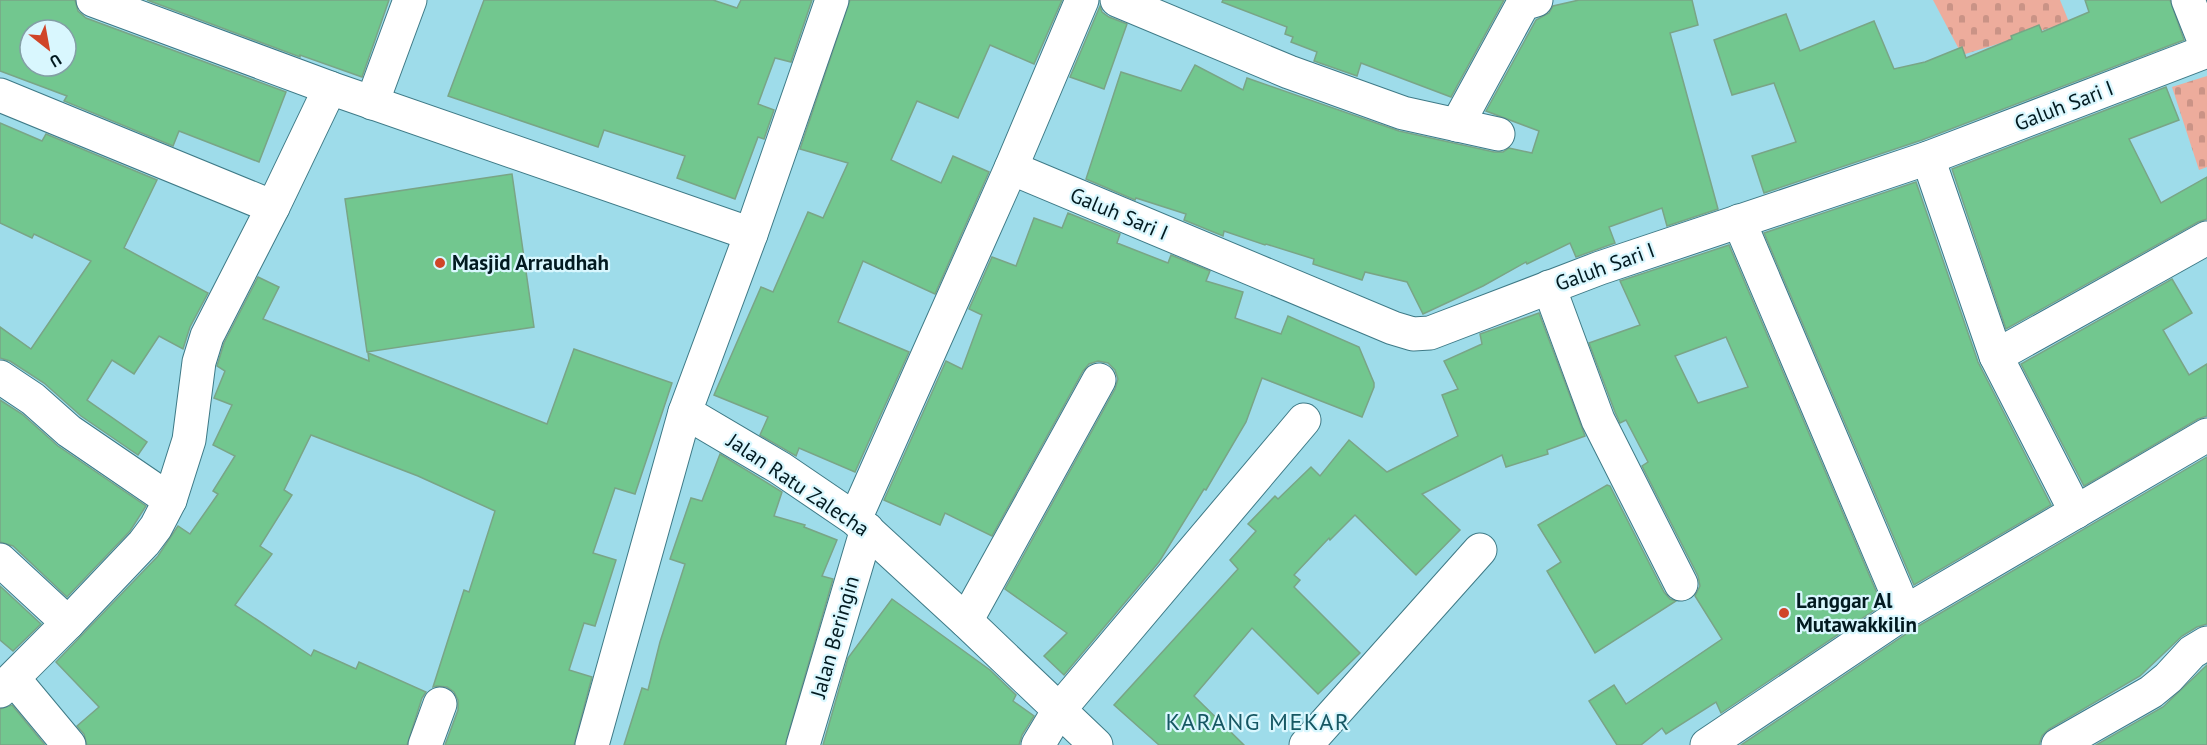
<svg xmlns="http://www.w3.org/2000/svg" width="2207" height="745" font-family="'PT Sans',sans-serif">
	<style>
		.cemetery { fill: url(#cemetery-stones) }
		.building { fill: #72c78f; stroke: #79a586; stroke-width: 1.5; fill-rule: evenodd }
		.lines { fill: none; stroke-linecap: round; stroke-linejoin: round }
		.minor-casing { stroke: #3e7a87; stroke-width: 35 }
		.minor { stroke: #fff; stroke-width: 33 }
		.poi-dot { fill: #d04528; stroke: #d9f7fe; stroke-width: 2 }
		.labels { text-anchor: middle; stroke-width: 4.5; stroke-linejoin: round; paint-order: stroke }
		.street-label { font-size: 21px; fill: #021a20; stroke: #d9f7fe }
		.poi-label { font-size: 21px; font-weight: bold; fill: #021a20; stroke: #d9f7fe; text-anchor: start }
		.quarter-label { font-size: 24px; letter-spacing: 1.5px; fill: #165763; stroke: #d9f7fe }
	</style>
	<defs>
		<pattern id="cemetery-stones" width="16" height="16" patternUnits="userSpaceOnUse" patternTransform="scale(1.5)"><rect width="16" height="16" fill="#edac9c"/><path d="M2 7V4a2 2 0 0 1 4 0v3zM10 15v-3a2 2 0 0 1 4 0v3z" fill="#ca9386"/></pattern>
	</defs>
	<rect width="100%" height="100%" fill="#9edcea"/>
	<g class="cemetery">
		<path d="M 1933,0 L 2060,0 L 2069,22 L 1962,55 Z"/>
		<path d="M 2207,76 L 2207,167 L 2199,170 L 2172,87 Z"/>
	</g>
	<g class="building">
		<path d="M 0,0 L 75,0 L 78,11 L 86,18 L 286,92 L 259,162 L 179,131 L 173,146 L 64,101 L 67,96 L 0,71 ZM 30,30 L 66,30 L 66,66 L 30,66 Z"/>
		<path d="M 147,0 L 389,0 L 362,77 L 300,55 L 300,57 Z"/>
		<path d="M 484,0 L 713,0 L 737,8 L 741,0 L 812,0 L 791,62 L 775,58 L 758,104 L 774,110 L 764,139 L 758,137 L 735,199 L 677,178 L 685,156 L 604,130 L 598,147 L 448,96 Z"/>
		<path d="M 850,0 L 1062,0 L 1034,64 L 990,45 L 958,118 L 917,101 L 891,160 L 941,183 L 953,156 L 989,172 L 935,294 L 863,261 L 838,322 L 909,352 L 855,472 L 799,448 L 796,456 L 760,435 L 768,417 L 714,395 L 761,287 L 773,292 L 808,212 L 823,218 L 848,163 L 800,149 Z"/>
		<path d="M 1223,0 L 1504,0 L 1451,97 L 1361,63 L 1357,76 L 1314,61 L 1317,52 L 1291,42 L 1293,37 L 1285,34 L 1287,27 L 1222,2 Z"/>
		<path d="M 1579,0 L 1692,0 L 1698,25 L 1670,33 L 1718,209 L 1667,226 L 1662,208 L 1609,227 L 1615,243 L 1576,257 L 1570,243 L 1527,264 L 1526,262 L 1483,286 L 1423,314 L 1407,282 L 1365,272 L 1362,280 L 1313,264 L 1314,259 L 1266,244 L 1265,245 L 1224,231 L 1223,236 L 1184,220 L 1186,214 L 1136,198 L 1135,200 L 1086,179 L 1121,72 L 1181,91 L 1195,65 L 1243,90 L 1247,78 L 1399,131 L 1494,152 L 1503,152 L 1509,148 L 1532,153 L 1539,131 L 1486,111 L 1536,20 L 1549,13 L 1553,6 Z"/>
		<path d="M 2085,0 L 2170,0 L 2184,40 L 1922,140 L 1764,193 L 1752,156 L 1796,142 L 1774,83 L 1732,95 L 1714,40 L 1786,14 L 1800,51 L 1874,21 L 1894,69 L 1925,62 L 1962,47 L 1966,58 L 2012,39 L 2011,36 L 2039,25 L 2042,32 L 2089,12 Z"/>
		<path d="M 1100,6 L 1102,12 L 1109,17 L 1127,24 L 1104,89 L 1070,77 Z"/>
		<path d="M 2166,87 L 2179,120 L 2129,139 L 2161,203 L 2207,177 L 2207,219 L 2198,222 L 2006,329 L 1952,169 Z"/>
		<path d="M 0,123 L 42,141 L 46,134 L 157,180 L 124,248 L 208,293 L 190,327 L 183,349 L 159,336 L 134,374 L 112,360 L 87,400 L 147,442 L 138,455 L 81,416 L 44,383 L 10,361 L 0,358 L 0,327 L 31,349 L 91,261 L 34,234 L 32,238 L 0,223 Z"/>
		<path d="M 512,174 L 534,327 L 367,352 L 345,199 Z"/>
		<path d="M 1916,182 L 1978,362 L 2051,505 L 1914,585 L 1764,233 Z"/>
		<path d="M 1068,213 L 1120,234 L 1117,243 L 1168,263 L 1171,255 L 1210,271 L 1206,281 L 1243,292 L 1235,318 L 1281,334 L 1288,316 L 1359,347 L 1374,383 L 1374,387 L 1362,417 L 1262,378 L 1246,422 L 1206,490 L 1204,489 L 1159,562 L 1064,675 L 1044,656 L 1067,633 L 1005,589 L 1115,389 L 1118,379 L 1115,370 L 1108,363 L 1098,361 L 1089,364 L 1083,371 L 992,536 L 945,513 L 940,525 L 884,500 L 946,361 L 962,369 L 982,315 L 969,309 L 992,257 L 1016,266 L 1034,218 L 1062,228 Z"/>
		<path d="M 1729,245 L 1882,605 L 1721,713 L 1716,702 L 1666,734 L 1662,728 L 1641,745 L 1617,745 L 1589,701 L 1614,685 L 1626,704 L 1722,639 L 1695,596 L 1700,586 L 1698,576 L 1642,466 L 1648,462 L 1626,420 L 1620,423 L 1615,412 L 1589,343 L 1640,325 L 1620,281 ZM 1726,337 L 1748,387 L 1698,403 L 1675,356 Z"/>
		<path d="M 258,277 L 279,287 L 263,319 L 369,361 L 368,353 L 547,424 L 574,349 L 672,383 L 635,494 L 615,488 L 593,553 L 616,560 L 595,626 L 584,623 L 569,670 L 592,677 L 574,745 L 445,745 L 458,710 L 458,700 L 454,692 L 447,687 L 437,686 L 433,687 L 464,590 L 469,592 L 495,511 L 418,476 L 311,435 L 284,490 L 292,495 L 260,546 L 272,554 L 235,605 L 311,656 L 314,650 L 356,669 L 359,662 L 426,692 L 422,698 L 407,745 L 87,745 L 84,734 L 77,726 L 99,707 L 56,662 L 158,556 L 178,526 L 190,534 L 218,494 L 213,491 L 235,456 L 213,445 L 232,405 L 214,398 L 225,371 L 217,366 L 224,343 Z"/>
		<path d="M 2172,279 L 2192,313 L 2163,330 L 2189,375 L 2207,364 L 2207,416 L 2198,419 L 2084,486 L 2021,364 Z"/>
		<path d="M 1539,313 L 1585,436 L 1547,450 L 1548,454 L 1506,467 L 1502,455 L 1422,494 L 1460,530 L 1416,575 L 1355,515 L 1330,540 L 1329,538 L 1294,575 L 1300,580 L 1294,587 L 1360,653 L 1318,694 L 1252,628 L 1194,696 L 1244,745 L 1159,745 L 1114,705 L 1238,569 L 1230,560 L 1256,531 L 1248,524 L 1275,496 L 1278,499 L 1311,467 L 1320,476 L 1349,440 L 1387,472 L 1458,436 L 1442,395 L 1458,389 L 1444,361 L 1482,344 L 1480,334 Z"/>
		<path d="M 0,400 L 22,414 L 58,446 L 146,506 L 130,531 L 67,597 L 13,546 L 0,542 Z"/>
		<path d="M 720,454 L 782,492 L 774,516 L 805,525 L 804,527 L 837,540 L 822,576 L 833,579 L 785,745 L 624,745 L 642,688 L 648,690 L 660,642 L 685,564 L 670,559 L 691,498 L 702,501 Z"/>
		<path d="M 2207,457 L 2207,624 L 2197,627 L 2182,636 L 2140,676 L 2049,729 L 2042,736 L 2039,745 L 1741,745 L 1915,628 Z"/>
		<path d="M 1607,485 L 1610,486 L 1664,592 L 1670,599 L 1676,601 L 1595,653 L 1547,571 L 1561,562 L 1538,525 Z"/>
		<path d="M 0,586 L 41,624 L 13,651 L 0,640 Z"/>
		<path d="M 892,599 L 990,670 L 1016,695 L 1013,701 L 1034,716 L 1022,735 L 1019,745 L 823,745 L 848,658 Z"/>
		<path d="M 2207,665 L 2207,745 L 2096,745 L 2163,707 Z"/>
		<path d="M 12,705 L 45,745 L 0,745 L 0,709 Z"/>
	</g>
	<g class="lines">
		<defs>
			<g id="minor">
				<path d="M 93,0 L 330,88"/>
				<path d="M 832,0 L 751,234 L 685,412 L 780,468 L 855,519 L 966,621 L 1096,745"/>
				<path d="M 1117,0 L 1289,72 L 1403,113 L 1498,134"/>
				<path d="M 2188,0 L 2207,48"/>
				<path d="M 0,95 L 273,207"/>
				<path d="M 372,103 L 410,0"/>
				<path d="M 1457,125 L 1523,4 L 1536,0"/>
				<path d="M 1928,158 L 1996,356 L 2076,512"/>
				<path d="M 1011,168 L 1393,328 L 1413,334 L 1430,333 L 1600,268 L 1928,158 L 2207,51"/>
				<path d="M 1739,221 L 1905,612"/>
				<path d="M 1549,287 L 1598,420 L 1681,584"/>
				<path d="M 1996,356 L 2207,238"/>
				<path d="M 0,377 L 33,399 L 69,431 L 170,500"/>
				<path d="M 855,519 L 1011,168 L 1082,0"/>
				<path d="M 0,560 L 68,623"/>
				<path d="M 966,621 L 1099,380"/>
				<path d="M 14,679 L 69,745"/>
				<path d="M 0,691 L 68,623 L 144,543 L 156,527 L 170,500 L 189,440 L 199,362 L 207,336 L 273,207 L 330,88 L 751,234"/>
				<path d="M 425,745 L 440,704"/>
				<path d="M 592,745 L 685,412"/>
				<path d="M 803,745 L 867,529"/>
				<path d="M 1038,745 L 1059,710 L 1304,420"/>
				<path d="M 1306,745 L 1480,550"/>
				<path d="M 1707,745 L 1905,612 L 2207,435"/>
				<path d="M 2058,745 L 2151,692 L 2168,678 L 2192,652 L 2207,643"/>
			</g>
		</defs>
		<use href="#minor" class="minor-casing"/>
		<use href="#minor" class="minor"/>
	</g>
	<g class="poi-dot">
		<circle cx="440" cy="263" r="6"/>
		<circle cx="1784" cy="613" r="6"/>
	</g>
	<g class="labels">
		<g class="street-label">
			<text transform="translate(2064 106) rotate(-21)" y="7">Galuh Sari I</text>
			<text transform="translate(1119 214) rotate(23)" y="7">Galuh Sari I</text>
			<text transform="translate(1605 267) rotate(-20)" y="7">Galuh Sari I</text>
			<text transform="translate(798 485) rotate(34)" y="7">Jalan Ratu Zalecha</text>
			<text transform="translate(835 637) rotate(-74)" y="7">Jalan Beringin</text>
		</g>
		<g class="poi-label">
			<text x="452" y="270">Masjid Arraudhah</text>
			<text x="1796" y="608">Langgar Al<tspan x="1796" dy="24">Mutawakkilin</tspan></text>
		</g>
		<g class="quarter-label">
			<text x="1258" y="730">KARANG MEKAR</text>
		</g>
	</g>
	<g transform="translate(48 48) rotate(149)"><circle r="28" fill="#d9f7fe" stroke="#839fa5" stroke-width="1.5"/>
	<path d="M0-4.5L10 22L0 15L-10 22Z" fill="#d04528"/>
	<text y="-9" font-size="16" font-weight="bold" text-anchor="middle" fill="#021a20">U</text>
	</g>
</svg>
